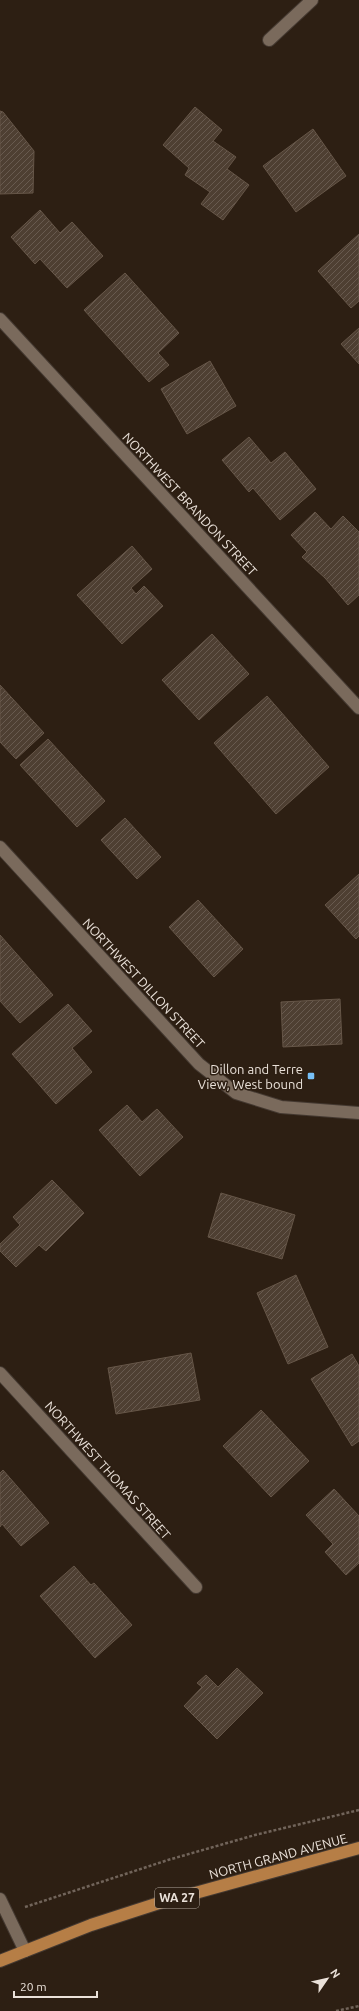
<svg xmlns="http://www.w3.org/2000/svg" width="359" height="2011" font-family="Ubuntu,sans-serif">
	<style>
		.building { fill: url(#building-hatch); stroke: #665648 }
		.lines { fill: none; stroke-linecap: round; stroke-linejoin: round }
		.lane-casing { stroke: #443931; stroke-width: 14 }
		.street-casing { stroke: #443931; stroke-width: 14 }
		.primary-casing { stroke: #443931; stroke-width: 14 }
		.path { stroke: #71645a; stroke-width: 2.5; stroke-dasharray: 3 2; stroke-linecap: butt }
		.lane { stroke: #7a6a5c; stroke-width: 12 }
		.street { stroke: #7a6a5c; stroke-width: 12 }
		.primary { stroke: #b67e46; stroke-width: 12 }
		.poi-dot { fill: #77c0f7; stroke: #2d1f13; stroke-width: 1.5 }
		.labels { text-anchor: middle; stroke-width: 3; stroke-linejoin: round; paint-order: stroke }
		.shield { fill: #2d1f13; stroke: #b1a79e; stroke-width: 1 }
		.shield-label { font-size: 12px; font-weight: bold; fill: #eae1d9 }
		.street-label { font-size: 13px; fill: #eae1d9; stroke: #2d1f13 }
		.poi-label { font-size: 13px; fill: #eae1d9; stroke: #2d1f13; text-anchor: end }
	</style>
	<defs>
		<pattern id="building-hatch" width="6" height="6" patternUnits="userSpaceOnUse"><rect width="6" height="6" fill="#4e3f32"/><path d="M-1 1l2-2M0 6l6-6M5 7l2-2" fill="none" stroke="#685a4f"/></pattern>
	</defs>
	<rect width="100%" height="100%" fill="#2d1f13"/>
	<g class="building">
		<path d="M 195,107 L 222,130 L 213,141 L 236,157 L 227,169 L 249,185 L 223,220 L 201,204 L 210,192 L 185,175 L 189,168 L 163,145 Z"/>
		<path d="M 0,111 L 3,112 L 34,151 L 33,193 L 0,194 Z"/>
		<path d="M 313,129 L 346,176 L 296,212 L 263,166 Z"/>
		<path d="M 40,210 L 60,233 L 72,222 L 103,256 L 67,288 L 40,259 L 35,264 L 11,237 Z"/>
		<path d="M 359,234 L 359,301 L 351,308 L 318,271 Z"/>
		<path d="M 125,273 L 179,333 L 158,353 L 169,365 L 149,382 L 84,310 Z"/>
		<path d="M 359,328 L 359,364 L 341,344 Z"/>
		<path d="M 210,361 L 236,406 L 187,434 L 161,389 Z"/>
		<path d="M 249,437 L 271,463 L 285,452 L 316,489 L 280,520 L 253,488 L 249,492 L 222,460 Z"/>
		<path d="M 315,512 L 331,529 L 343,516 L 359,532 L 359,595 L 348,605 L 325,578 L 302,557 L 307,552 L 291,535 Z"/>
		<path d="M 132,546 L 152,569 L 131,588 L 136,594 L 144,586 L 163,606 L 122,644 L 77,595 Z"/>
		<path d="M 212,634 L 249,674 L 199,720 L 162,680 Z"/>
		<path d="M 0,685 L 44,733 L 16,759 L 0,742 Z"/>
		<path d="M 267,696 L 329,767 L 276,814 L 214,743 Z"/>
		<path d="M 48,739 L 105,801 L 77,827 L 20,765 Z"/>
		<path d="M 125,818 L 161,857 L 137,879 L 101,840 Z"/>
		<path d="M 359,874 L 359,936 L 356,939 L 325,905 Z"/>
		<path d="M 198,900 L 243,949 L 214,977 L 169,927 Z"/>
		<path d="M 0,935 L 53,995 L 20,1023 L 0,1001 Z"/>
		<path d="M 340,999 L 342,1044 L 283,1047 L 281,1002 Z"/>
		<path d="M 68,1004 L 92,1031 L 72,1048 L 92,1072 L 56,1104 L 12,1054 Z"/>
		<path d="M 127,1105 L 142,1122 L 157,1109 L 183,1137 L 140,1176 L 99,1130 Z"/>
		<path d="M 52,1180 L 84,1213 L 46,1251 L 39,1245 L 16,1267 L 0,1251 L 0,1244 L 20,1225 L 13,1217 Z"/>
		<path d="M 221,1193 L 295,1215 L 282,1259 L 208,1237 Z"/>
		<path d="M 296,1275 L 328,1347 L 288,1364 L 257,1293 Z"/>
		<path d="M 191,1353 L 200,1400 L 116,1414 L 108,1368 Z"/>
		<path d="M 352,1354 L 359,1366 L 359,1441 L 352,1446 L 311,1379 Z"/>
		<path d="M 261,1410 L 309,1461 L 271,1497 L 223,1446 Z"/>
		<path d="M 3,1470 L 49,1523 L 21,1546 L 2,1524 L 0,1527 L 0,1473 Z"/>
		<path d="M 334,1489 L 359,1516 L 359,1563 L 346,1575 L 325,1552 L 333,1544 L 306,1515 Z"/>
		<path d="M 74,1566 L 91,1585 L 94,1583 L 132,1625 L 95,1658 L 40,1596 Z"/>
		<path d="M 237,1668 L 263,1693 L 217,1739 L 184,1706 L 202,1687 L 197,1683 L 206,1675 L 218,1687 Z"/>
	</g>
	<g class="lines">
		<defs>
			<path id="lane" d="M 0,1899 L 25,1951"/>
			<g id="street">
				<path d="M 269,40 L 312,0"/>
				<path d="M 0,319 L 359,708"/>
				<path d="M 0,847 L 199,1064 L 236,1093 L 281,1107 L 359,1113"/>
				<path d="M 0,1373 L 196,1587"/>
			</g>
			<path id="primary" d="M 0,1961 L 91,1925 L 159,1903 L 359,1848"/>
		</defs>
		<use href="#lane" class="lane-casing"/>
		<use href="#street" class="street-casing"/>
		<use href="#primary" class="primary-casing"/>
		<g class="path">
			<path d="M 25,1907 L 168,1860 L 255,1835 L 359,1810"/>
			<path d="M 336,2011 L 359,2006"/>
		</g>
		<use href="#lane" class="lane"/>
		<use href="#street" class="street"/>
		<use href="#primary" class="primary"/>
	</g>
	<rect class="poi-dot" x="307" y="1072" width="8" height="8" rx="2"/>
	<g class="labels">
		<rect class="shield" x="155" y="1888" width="44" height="20" rx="3"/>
		<g class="shield-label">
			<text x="177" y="1902">WA 27</text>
		</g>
		<g class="street-label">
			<text transform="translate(190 504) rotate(47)" y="5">NORTHWEST BRANDON STREET</text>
			<text transform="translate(144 983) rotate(47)" y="5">NORTHWEST DILLON STREET</text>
			<text transform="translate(108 1470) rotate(48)" y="5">NORTHWEST THOMAS STREET</text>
			<text transform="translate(278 1856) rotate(-15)" y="5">NORTH GRAND AVENUE</text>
		</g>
		<g class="poi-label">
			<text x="303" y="1074">Dillon and Terre<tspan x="303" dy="15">View, West bound</tspan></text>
		</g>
	</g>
	<g transform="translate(327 1979) rotate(56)" stroke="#2d1f13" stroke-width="3" paint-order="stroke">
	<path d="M0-3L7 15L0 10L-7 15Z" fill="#eae1d9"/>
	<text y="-6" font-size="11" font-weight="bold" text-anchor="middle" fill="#eae1d9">N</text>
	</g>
	<path d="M14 1991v6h83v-6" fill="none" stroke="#eae1d9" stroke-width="2"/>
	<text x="20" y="1991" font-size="12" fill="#eae1d9" stroke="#2d1f13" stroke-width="3" paint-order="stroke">20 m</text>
</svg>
